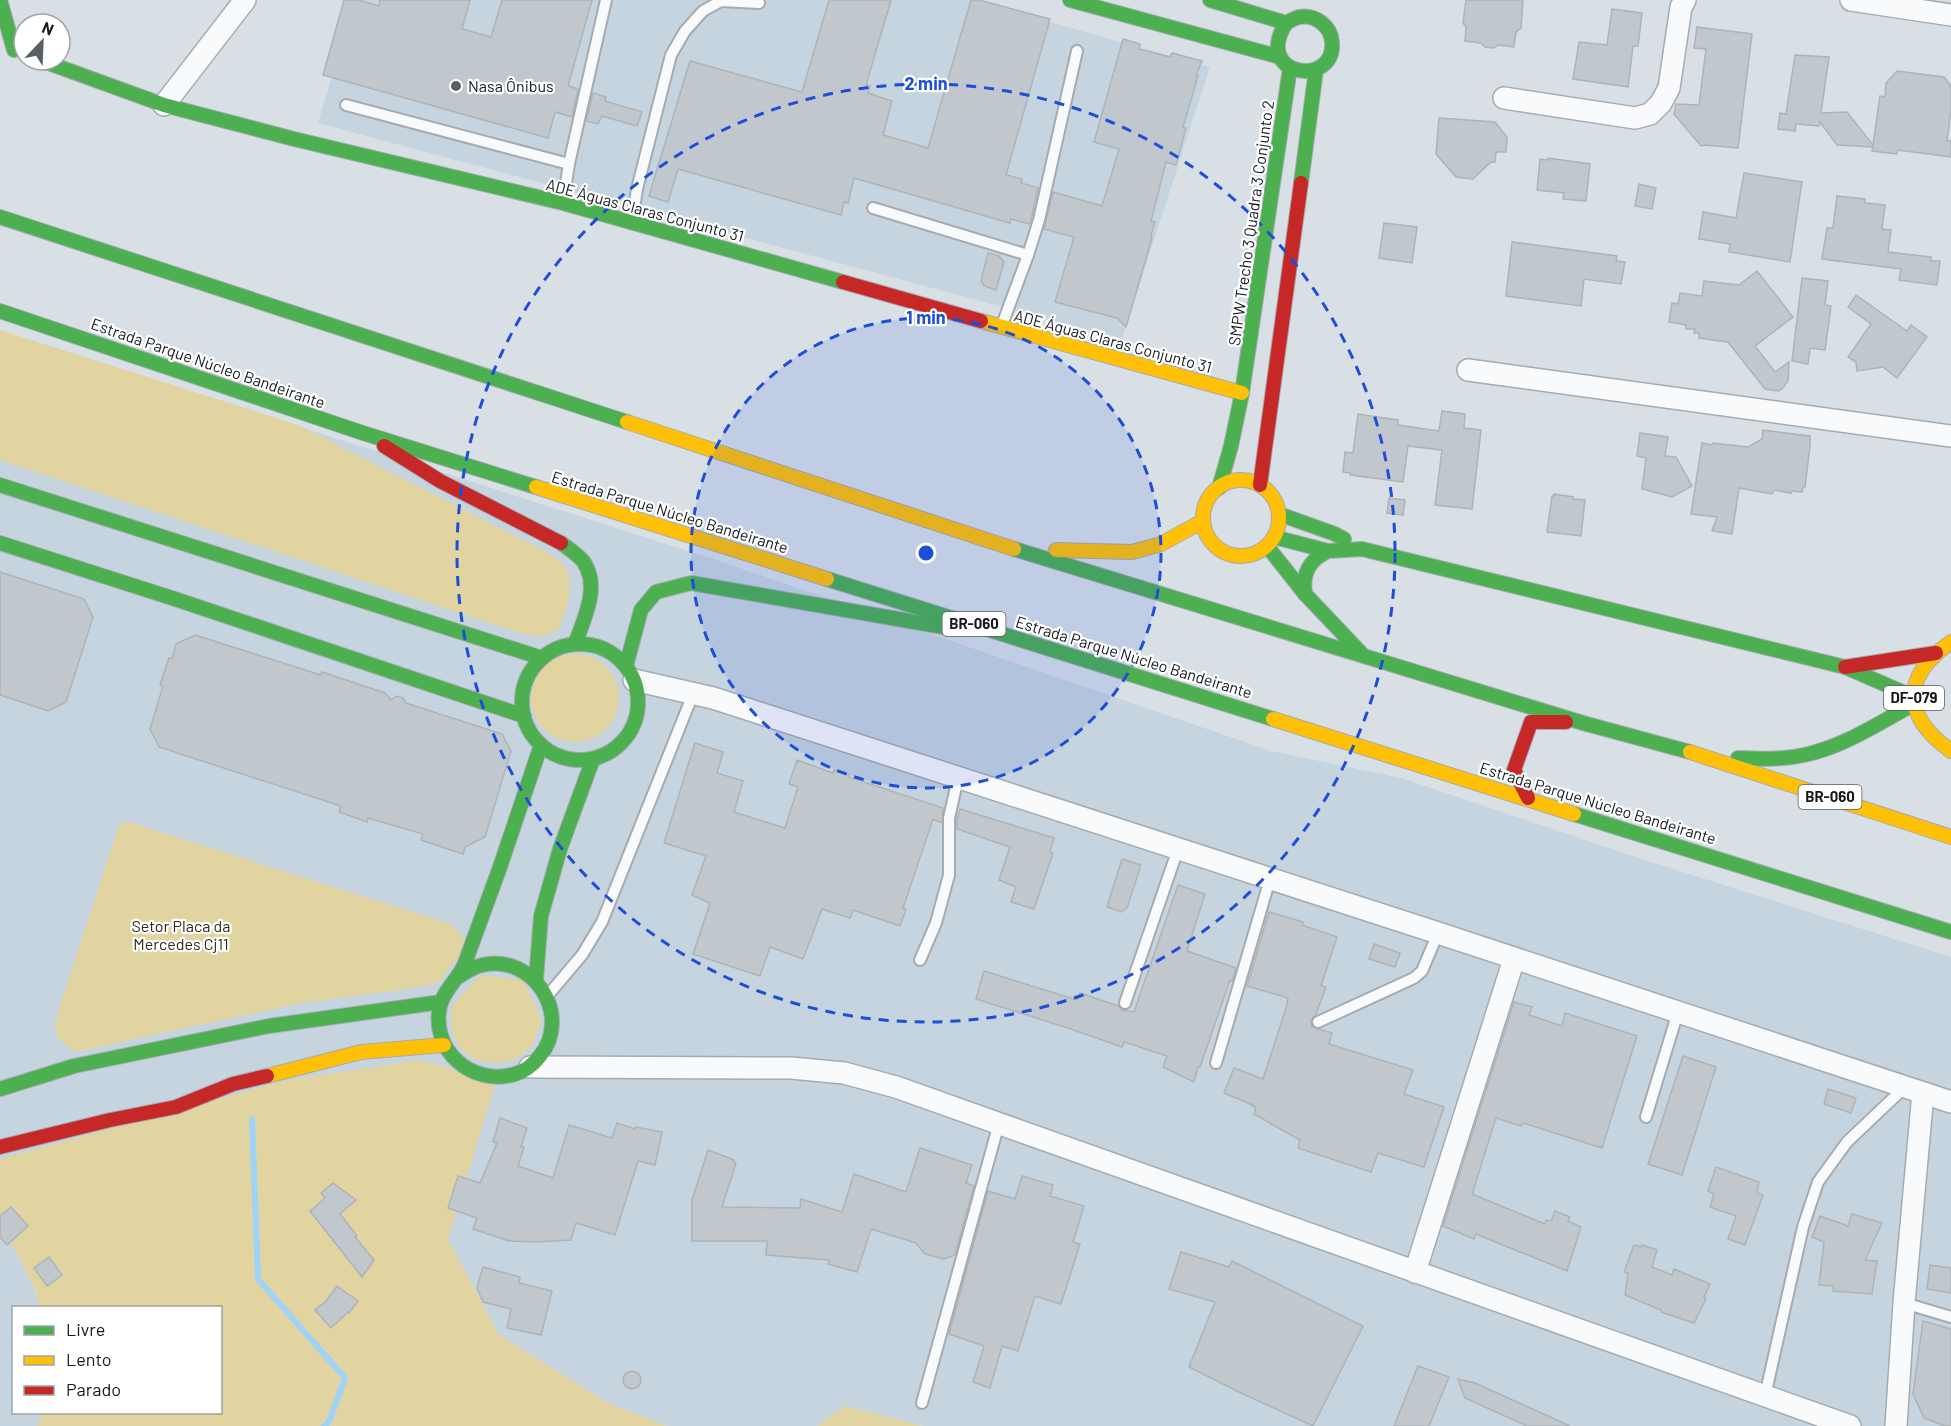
<svg xmlns="http://www.w3.org/2000/svg" width="1951" height="1426" font-family="Barlow,sans-serif">
	<style>
		.built { fill: #c5d4df }
		.green { fill: #e2d4a1 }
		.lines { fill: none; stroke-linecap: round; stroke-linejoin: round }
		.stream { stroke: #9fd3f7; stroke-width: 6 }
		.building { fill: #c1c8cd; stroke: #adb3b7; stroke-width: 1.5 }
		.lane-casing { stroke: #a5abb0; stroke-width: 14 }
		.street-casing { stroke: #a5abb0; stroke-width: 24 }
		.fast-casing { stroke: #a5abb0; stroke-width: 16 }
		.slow-casing { stroke: #a5abb0; stroke-width: 16 }
		.jam-casing { stroke: #a5abb0; stroke-width: 16 }
		.lane { stroke: #f9fafb; stroke-width: 10 }
		.street { stroke: #f9fafb; stroke-width: 21 }
		.fast { stroke: #4caf50; stroke-width: 14 }
		.slow { stroke: #ffc107; stroke-width: 14 }
		.jam { stroke: #c62828; stroke-width: 14 }
		.ring { fill: none; stroke: #1d4ed8; stroke-width: 3; stroke-dasharray: 10 8 }
		.poi-dot { fill: #595f63; stroke: #fff; stroke-width: 2 }
		.labels { text-anchor: middle; stroke-width: 4.5; stroke-linejoin: round; paint-order: stroke }
		.shield { fill: #fff; stroke: #5a5e61; stroke-width: 1.5 }
		.shield-label { font-size: 15px; font-weight: bold; fill: #14191d }
		.poi-label { font-size: 16px; fill: #14191d; stroke: #fff; text-anchor: start }
		.street-label { font-size: 16px; fill: #14191d; stroke: #fff }
		.park-label { font-size: 16px; fill: #2f2917; stroke: #fff }
		.centre { fill: #1d4ed8; stroke: #fff; stroke-width: 3 }
		.ring-label { font-size: 18px; text-anchor: middle; font-weight: bold; fill: #1d4ed8; stroke: #fff; stroke-width: 4.5; stroke-linejoin: round; paint-order: stroke }
	</style>
	<rect width="100%" height="100%" fill="#d8e0e6"/>
	<g class="built">
		<path d="M 355,0 L 972,0 L 1210,67 L 1122,339 L 318,123 Z"/>
		<path d="M 0,331 L 713,559 L 1271,751 L 1401,778 L 1645,860 L 1951,957 L 1951,1426 L 923,1426 L 846,1406 L 817,1426 L 667,1426 L 608,1403 L 499,1335 L 448,1239 L 493,1080 L 420,1060 L 0,1159 Z"/>
		<path d="M 0,1221 L 37,1294 L 39,1307 L 14,1308 L 14,1412 L 41,1413 L 38,1426 L 0,1426 Z"/>
	</g>
	<g class="green">
		<path d="M 0,330 L 298,425 L 541,549 C 547,553 555,557 561,562 C 578,578 567,612 558,630 L 541,637 L 520,633 L 0,460 Z"/>
		<circle cx="575" cy="698" r="44"/>
		<path d="M 123,822 L 129,822 L 450,924 L 459,932 L 464,939 L 461,953 L 438,983 L 409,989 L 301,1003 L 75,1052 C 55,1035 53,1039 58,1012 L 119,825 Z"/>
		<path d="M 480,975 L 523,980 L 542,1020 C 538,1029 535,1043 528,1050 C 507,1070 463,1067 454,1035 C 451,1027 452,1016 451,1007 Z"/>
		<path d="M 420,1060 L 496,1082 L 448,1239 L 499,1335 L 608,1403 L 667,1426 L 38,1426 L 41,1413 L 220,1412 L 220,1308 L 39,1307 L 37,1293 L 0,1221 L 0,1159 L 288,1080 Z"/>
		<path d="M 845,1406 L 923,1426 L 817,1426 Z"/>
	</g>
	<g class="lines">
		<path class="stream" d="M 252,1119 L 258,1279 L 345,1378 L 329,1422 L 324,1426"/>
	</g>
	<g class="building">
		<path d="M 344,0 L 358,0 L 379,6 L 380,0 L 470,0 L 462,29 L 491,37 L 502,0 L 592,0 L 568,86 L 578,89 L 572,117 L 555,112 L 548,138 L 323,75 Z"/>
		<path d="M 829,0 L 891,0 L 866,85 L 870,86 L 868,93 L 892,101 L 883,135 L 928,148 L 971,0 L 979,0 L 1050,19 L 1006,175 L 1022,179 L 1021,183 L 1038,188 L 1030,224 L 1011,219 L 1010,223 L 854,178 L 848,203 L 844,202 L 841,215 L 678,169 L 668,202 L 649,196 L 690,61 L 802,92 Z"/>
		<path d="M 1466,0 L 1523,0 L 1521,28 L 1516,32 L 1514,47 L 1498,45 L 1494,48 L 1485,47 L 1481,43 L 1465,41 L 1466,27 L 1463,23 Z"/>
		<path d="M 1612,9 L 1642,13 L 1638,46 L 1633,46 L 1628,87 L 1573,79 L 1579,42 L 1607,45 Z"/>
		<path d="M 1697,27 L 1752,34 L 1738,148 L 1705,145 L 1701,146 L 1674,114 L 1676,104 L 1699,105 L 1706,49 L 1694,48 Z"/>
		<path d="M 1123,39 L 1140,44 L 1139,49 L 1170,57 L 1172,53 L 1202,61 L 1196,75 L 1198,76 L 1183,127 L 1186,128 L 1176,165 L 1166,162 L 1151,221 L 1155,222 L 1151,235 L 1152,238 L 1126,327 L 1117,318 L 1055,302 L 1074,237 L 1044,229 L 1053,192 L 1102,206 L 1119,149 L 1094,142 Z"/>
		<path d="M 1795,55 L 1829,57 L 1821,113 L 1847,112 L 1873,145 L 1880,96 L 1885,97 L 1886,83 L 1897,71 L 1944,77 L 1951,86 L 1951,110 L 1947,141 L 1951,141 L 1951,157 L 1898,150 L 1897,154 L 1872,151 L 1873,147 L 1837,145 L 1820,122 L 1819,126 L 1796,124 L 1795,131 L 1778,129 L 1780,113 L 1786,114 Z"/>
		<path d="M 593,93 L 606,97 L 605,101 L 642,112 L 637,126 L 602,116 L 598,124 L 586,121 Z"/>
		<path d="M 1439,118 L 1495,122 L 1507,137 L 1506,152 L 1496,152 L 1495,162 L 1491,162 L 1473,179 L 1456,177 L 1436,154 Z"/>
		<path d="M 1548,158 L 1590,164 L 1586,201 L 1563,199 L 1564,193 L 1537,190 L 1540,159 L 1548,160 Z"/>
		<path d="M 1744,173 L 1802,182 L 1790,262 L 1729,252 L 1730,244 L 1699,239 L 1703,212 L 1736,218 Z"/>
		<path d="M 1639,184 L 1656,188 L 1652,209 L 1635,206 Z"/>
		<path d="M 1837,196 L 1865,199 L 1865,203 L 1885,205 L 1882,229 L 1891,230 L 1888,252 L 1931,257 L 1931,261 L 1940,261 L 1937,285 L 1899,280 L 1901,269 L 1822,259 L 1827,228 L 1833,228 Z"/>
		<path d="M 1384,223 L 1417,227 L 1412,263 L 1379,258 Z"/>
		<path d="M 1512,242 L 1617,256 L 1616,261 L 1625,262 L 1621,284 L 1584,279 L 1581,306 L 1506,296 Z"/>
		<path d="M 988,253 L 999,256 L 1004,262 L 996,290 L 984,286 L 981,281 Z"/>
		<path d="M 1757,271 L 1793,317 L 1755,346 L 1775,372 L 1789,362 L 1788,381 L 1782,389 L 1778,391 L 1765,389 L 1728,342 L 1699,338 L 1699,333 L 1694,333 L 1695,329 L 1686,329 L 1686,325 L 1669,322 L 1672,303 L 1678,304 L 1680,293 L 1702,296 L 1704,281 L 1739,285 Z"/>
		<path d="M 1802,278 L 1828,281 L 1825,305 L 1831,306 L 1825,350 L 1810,348 L 1808,364 L 1792,361 Z"/>
		<path d="M 1856,295 L 1907,331 L 1911,325 L 1927,337 L 1897,378 L 1883,367 L 1857,371 L 1856,362 L 1848,357 L 1871,324 L 1848,307 Z"/>
		<path d="M 1442,411 L 1465,414 L 1464,428 L 1481,430 L 1472,509 L 1435,505 L 1442,450 L 1408,446 L 1403,482 L 1350,475 L 1350,473 L 1343,472 L 1345,452 L 1353,453 L 1358,414 L 1398,420 L 1398,425 L 1439,431 Z"/>
		<path d="M 1763,430 L 1810,436 L 1810,446 L 1805,487 L 1803,487 L 1802,492 L 1791,491 L 1791,493 L 1774,490 L 1772,494 L 1739,488 L 1732,534 L 1712,531 L 1717,517 L 1691,514 L 1702,443 L 1712,445 L 1713,443 L 1748,447 L 1762,439 Z"/>
		<path d="M 1640,433 L 1668,437 L 1665,456 L 1676,457 L 1692,486 L 1672,497 L 1642,489 L 1646,458 L 1637,456 Z"/>
		<path d="M 1554,494 L 1573,497 L 1573,499 L 1585,500 L 1581,536 L 1547,532 L 1552,496 L 1554,496 Z"/>
		<path d="M 1389,498 L 1405,500 L 1403,515 L 1387,513 Z"/>
		<path d="M 0,572 L 84,599 L 93,617 L 66,702 L 48,711 L 0,695 Z"/>
		<path d="M 195,635 L 321,675 L 322,672 L 385,693 L 391,700 L 397,696 L 403,698 L 406,703 L 502,734 L 511,751 L 485,837 L 465,847 L 463,854 L 421,840 L 423,834 L 368,818 L 367,822 L 339,812 L 341,806 L 159,747 L 150,729 L 163,686 L 160,685 L 169,658 L 172,659 L 176,644 Z"/>
		<path d="M 695,743 L 723,752 L 717,773 L 743,781 L 734,812 L 785,828 L 798,787 L 789,784 L 797,760 L 833,773 L 834,770 L 849,775 L 849,777 L 943,808 L 942,823 L 933,819 L 903,908 L 906,909 L 900,926 L 853,910 L 850,918 L 822,909 L 803,959 L 770,947 L 760,976 L 693,954 L 710,903 L 692,895 L 706,856 L 664,843 Z"/>
		<path d="M 960,809 L 1054,838 L 1050,852 L 1053,853 L 1034,909 L 1011,902 L 1016,887 L 999,880 L 1010,847 L 957,829 L 957,819 Z"/>
		<path d="M 1122,859 L 1141,865 L 1127,908 L 1121,912 L 1107,907 Z"/>
		<path d="M 1178,885 L 1205,894 L 1187,951 L 1236,968 L 1232,981 L 1230,980 L 1200,1067 L 1198,1067 L 1194,1082 L 1163,1067 L 1167,1056 L 1124,1042 L 1122,1047 L 1068,1028 L 976,999 L 984,971 L 1077,1000 L 1080,993 L 1118,1006 L 1122,1010 L 1134,1012 Z"/>
		<path d="M 1269,912 L 1303,922 L 1302,925 L 1337,937 L 1321,986 L 1326,987 L 1316,1014 L 1311,1021 L 1312,1027 L 1332,1033 L 1329,1044 L 1413,1070 L 1404,1094 L 1444,1107 L 1424,1167 L 1378,1153 L 1371,1172 L 1298,1148 L 1300,1140 L 1254,1114 L 1256,1107 L 1252,1106 L 1253,1105 L 1224,1093 L 1234,1068 L 1263,1079 L 1286,1008 L 1288,998 L 1247,986 Z"/>
		<path d="M 1374,944 L 1400,953 L 1395,967 L 1369,959 Z"/>
		<path d="M 1514,1002 L 1532,1007 L 1529,1015 L 1562,1026 L 1565,1013 L 1637,1036 L 1602,1148 L 1523,1123 L 1521,1126 L 1496,1118 L 1472,1194 L 1545,1224 L 1546,1220 L 1551,1221 L 1555,1211 L 1570,1217 L 1568,1221 L 1581,1227 L 1567,1271 L 1476,1234 L 1474,1239 L 1443,1226 Z"/>
		<path d="M 1683,1056 L 1716,1067 L 1682,1175 L 1648,1164 Z"/>
		<path d="M 1828,1089 L 1856,1098 L 1851,1113 L 1824,1104 Z"/>
		<path d="M 500,1118 L 527,1128 L 521,1147 L 524,1147 L 518,1166 L 553,1178 L 569,1125 L 612,1138 L 617,1123 L 635,1129 L 636,1127 L 662,1132 L 655,1165 L 638,1161 L 615,1235 L 576,1223 L 571,1240 L 537,1242 L 509,1241 L 473,1229 L 477,1218 L 448,1208 L 458,1176 L 480,1183 L 497,1143 L 493,1142 Z"/>
		<path d="M 920,1148 L 972,1165 L 966,1183 L 974,1186 L 955,1255 L 944,1259 L 925,1254 L 916,1243 L 871,1229 L 857,1272 L 828,1264 L 829,1260 L 766,1255 L 767,1241 L 692,1241 L 692,1200 L 708,1150 L 734,1160 L 733,1162 L 736,1163 L 722,1207 L 800,1208 L 801,1199 L 842,1212 L 854,1174 L 906,1192 Z"/>
		<path d="M 1716,1167 L 1759,1182 L 1757,1193 L 1763,1195 L 1745,1245 L 1728,1239 L 1736,1216 L 1710,1207 L 1714,1194 L 1708,1191 Z"/>
		<path d="M 1022,1176 L 1053,1185 L 1050,1196 L 1084,1206 L 1073,1242 L 1080,1244 L 1061,1304 L 1035,1296 L 1018,1351 L 1002,1346 L 990,1388 L 973,1382 L 984,1346 L 949,1334 L 988,1191 L 1015,1199 Z"/>
		<path d="M 333,1183 L 356,1200 L 340,1214 L 357,1236 L 355,1237 L 374,1260 L 362,1277 L 310,1211 L 325,1198 L 321,1193 Z"/>
		<path d="M 11,1207 L 28,1226 L 7,1245 L 0,1237 L 0,1216 Z"/>
		<path d="M 1852,1214 L 1882,1223 L 1865,1260 L 1877,1261 L 1872,1294 L 1833,1291 L 1833,1286 L 1819,1285 L 1824,1242 L 1812,1237 L 1820,1216 L 1848,1226 Z"/>
		<path d="M 1634,1245 L 1641,1247 L 1642,1245 L 1657,1250 L 1652,1267 L 1672,1275 L 1674,1269 L 1710,1284 L 1704,1297 L 1706,1299 L 1694,1323 L 1661,1312 L 1661,1310 L 1625,1295 L 1628,1273 L 1624,1272 Z"/>
		<path d="M 1181,1252 L 1229,1267 L 1232,1261 L 1363,1326 L 1313,1426 L 1241,1393 L 1189,1367 L 1215,1302 L 1169,1289 Z"/>
		<path d="M 49,1257 L 62,1275 L 47,1286 L 34,1268 Z"/>
		<path d="M 1930,1265 L 1951,1268 L 1951,1293 L 1927,1289 Z"/>
		<path d="M 483,1267 L 520,1277 L 519,1283 L 552,1291 L 541,1335 L 507,1328 L 511,1309 L 483,1302 L 477,1288 Z"/>
		<path d="M 337,1286 L 358,1301 L 349,1313 L 348,1312 L 331,1328 L 315,1310 L 326,1301 Z"/>
		<path d="M 1923,1321 L 1951,1329 L 1951,1426 L 1945,1426 L 1924,1418 L 1913,1394 Z"/>
		<path d="M 1418,1366 L 1449,1377 L 1429,1426 L 1394,1426 Z"/>
		<circle cx="632" cy="1380" r="9"/>
		<path d="M 1458,1379 L 1475,1383 L 1570,1426 L 1527,1426 L 1465,1398 Z"/>
	</g>
	<g class="lines">
		<defs>
			<g id="lane">
				<path d="M 346,105 L 569,164"/>
				<path d="M 563,202 L 569,164 L 606,0"/>
				<path d="M 873,208 L 1028,255"/>
				<path d="M 632,222 L 637,189 L 671,55 L 685,31 L 703,11 L 721,1 L 759,3"/>
				<path d="M 1002,325 L 1028,255 L 1039,220 L 1077,51"/>
				<path d="M 920,960 L 936,923 L 949,875 L 949,818 L 958,778"/>
				<path d="M 549,994 L 582,955 L 602,922 L 693,694"/>
				<path d="M 1125,1003 L 1178,849"/>
				<path d="M 1318,1022 L 1414,978 L 1422,971 L 1438,933"/>
				<path d="M 1216,1063 L 1270,879"/>
				<path d="M 1646,1117 L 1678,1012"/>
				<path d="M 1904,1303 L 1951,1317"/>
				<path d="M 1765,1396 L 1803,1227 L 1818,1182 L 1847,1142 L 1905,1087"/>
				<path d="M 922,1403 L 999,1123"/>
			</g>
			<g id="street">
				<path d="M 1851,0 L 1951,15"/>
				<path d="M 1504,98 L 1635,118 L 1650,114 L 1661,103 L 1669,88 L 1681,7 L 1685,0"/>
				<path d="M 164,105 L 245,0"/>
				<path d="M 1468,370 L 1951,436"/>
				<path d="M 634,680 L 713,698 L 1438,933 L 1951,1102"/>
				<path d="M 530,1067 L 791,1068 L 844,1073 L 896,1087 L 1850,1426"/>
				<path d="M 1415,1272 L 1514,959"/>
				<path d="M 1896,1426 L 1904,1303 L 1923,1093"/>
			</g>
			<g id="fast">
				<path d="M 0,0 L 14,50"/>
				<path d="M 1070,0 L 1280,57"/>
				<path d="M 1210,0 L 1286,23 C 1290,21 1295,18 1299,17 C 1315,14 1331,26 1332,42 C 1336,88 1252,77 1286,23"/>
				<path d="M 40,60 L 164,105 L 294,139 L 563,203 L 843,282"/>
				<path d="M 1301,183 L 1316,70"/>
				<path d="M 0,217 L 627,422"/>
				<path d="M 0,311 L 363,433 L 536,487"/>
				<path d="M 0,485 L 542,658"/>
				<path d="M 1219,488 L 1231,446 L 1242,393 L 1290,68"/>
				<path d="M 1279,514 L 1335,534 L 1344,539"/>
				<path d="M 1274,537 L 1328,551 L 1362,549 L 1845,667 L 1914,697"/>
				<path d="M 0,543 L 172,598 L 524,716"/>
				<path d="M 561,543 C 568,548 578,555 583,561 C 601,586 584,619 575,644"/>
				<path d="M 1267,546 L 1305,594 L 1361,653"/>
				<path d="M 1014,549 L 1583,723 L 1690,752"/>
				<path d="M 827,579 L 1273,719"/>
				<path d="M 1305,594 C 1302,573 1309,560 1328,551"/>
				<circle cx="580" cy="702" r="58"/>
				<path d="M 626,666 L 641,610 L 656,592 L 691,583 L 944,627"/>
				<path d="M 1738,758 C 1760,759 1782,760 1804,755 C 1843,747 1879,723 1914,704"/>
				<path d="M 1574,814 L 1951,932"/>
				<path d="M 458,977 C 466,972 473,967 482,965 C 533,953 573,1015 540,1056 C 533,1065 526,1071 515,1074 C 472,1087 430,1050 440,1006 C 444,989 459,979 465,963 L 500,867 L 541,745"/>
				<path d="M 536,979 L 541,916 L 560,849 L 593,759"/>
				<path d="M 0,1089 L 74,1066 L 269,1026 L 441,1002"/>
			</g>
			<g id="slow">
				<path d="M 981,321 L 1242,393"/>
				<path d="M 627,422 L 1014,549"/>
				<circle cx="1241" cy="518" r="38"/>
				<path d="M 536,487 L 827,579"/>
				<path d="M 1056,550 L 1132,552 L 1161,544 L 1203,521"/>
				<path d="M 1951,642 C 1901,677 1902,716 1951,751"/>
				<path d="M 1273,719 L 1574,814"/>
				<path d="M 1690,752 L 1951,837"/>
				<path d="M 267,1076 L 361,1052 L 444,1045"/>
			</g>
			<g id="jam">
				<path d="M 843,282 L 981,321"/>
				<path d="M 384,446 L 440,481 L 561,543"/>
				<path d="M 1260,485 L 1301,183"/>
				<path d="M 1845,667 L 1936,653"/>
				<path d="M 1528,798 L 1514,770 L 1531,722 L 1566,722"/>
				<path d="M 0,1147 L 110,1120 L 176,1107 L 233,1084 L 267,1076"/>
			</g>
		</defs>
		<use href="#lane" class="lane-casing"/>
		<use href="#street" class="street-casing"/>
		<use href="#fast" class="fast-casing"/>
		<use href="#slow" class="slow-casing"/>
		<use href="#jam" class="jam-casing"/>
		<use href="#lane" class="lane"/>
		<use href="#street" class="street"/>
		<use href="#fast" class="fast"/>
		<use href="#slow" class="slow"/>
		<use href="#jam" class="jam"/>
	</g>
	<circle cx="926" cy="553" r="235" fill="#1d4ed8" fill-opacity=".12"/>
	<g class="ring">
		<circle cx="926" cy="553" r="235"/>
		<circle cx="926" cy="553" r="469"/>
	</g>
	<circle class="poi-dot" cx="456" cy="86" r="6"/>
	<g class="labels">
		<g class="shield">
			<rect x="942.5" y="612" width="63" height="24" rx="4.5"/>
			<rect x="1884" y="686" width="60" height="24" rx="4.5"/>
			<rect x="1798.5" y="785" width="63" height="24" rx="4.5"/>
		</g>
		<g class="shield-label">
			<text x="974" y="629">BR-060</text>
			<text x="1914" y="703">DF-079</text>
			<text x="1830" y="802">BR-060</text>
		</g>
		<g class="poi-label">
			<text x="468" y="92">Nasa Ônibus</text>
		</g>
		<g class="street-label">
			<text transform="translate(645 210) rotate(15)" y="6">ADE Águas Claras Conjunto 31</text>
			<text transform="translate(1251 223) rotate(-82)" y="6">SMPW Trecho 3 Quadra 3 Conjunto 2</text>
			<text transform="translate(1113 341) rotate(15)" y="6">ADE Águas Claras Conjunto 31</text>
			<text transform="translate(208 363) rotate(19)" y="6">Estrada Parque Núcleo Bandeirante</text>
			<text transform="translate(670 512) rotate(17)" y="6">Estrada Parque Núcleo Bandeirante</text>
			<text transform="translate(1134 657) rotate(17)" y="6">Estrada Parque Núcleo Bandeirante</text>
			<text transform="translate(1598 803) rotate(17)" y="6">Estrada Parque Núcleo Bandeirante</text>
		</g>
		<g class="park-label">
			<text x="181" y="932">Setor Placa da<tspan x="181" dy="18">Mercedes Cj11</tspan></text>
		</g>
	</g>
	<circle cx="926" cy="553" r="9" class="centre"/>
	<g class="ring-label">
		<text x="926" y="90">2 min</text>
		<text x="926" y="324">1 min</text>
	</g>
	<rect x="12" y="1306" width="210" height="108" fill="#ffffff" stroke="#a1a3a5" stroke-width="1.5"/>
	<rect x="24" y="1326" width="30" height="9" fill="#4caf50" stroke="#a1a3a5" stroke-width="1.5"/>
	<text x="66" y="1336" font-size="18" fill="#14191d">Livre</text>
	<rect x="24" y="1356" width="30" height="9" fill="#ffc107" stroke="#a1a3a5" stroke-width="1.5"/>
	<text x="66" y="1366" font-size="18" fill="#14191d">Lento</text>
	<rect x="24" y="1386" width="30" height="9" fill="#c62828" stroke="#a1a3a5" stroke-width="1.5"/>
	<text x="66" y="1396" font-size="18" fill="#14191d">Parado</text>
	<g transform="translate(42 42) rotate(23)"><circle r="28" fill="#ffffff" stroke="#a1a3a5" stroke-width="1.5"/>
	<path d="M0-4.5L10 22L0 15L-10 22Z" fill="#595f63"/>
	<text y="-9" font-size="16" font-weight="bold" text-anchor="middle" fill="#14191d">N</text>
	</g>
</svg>
